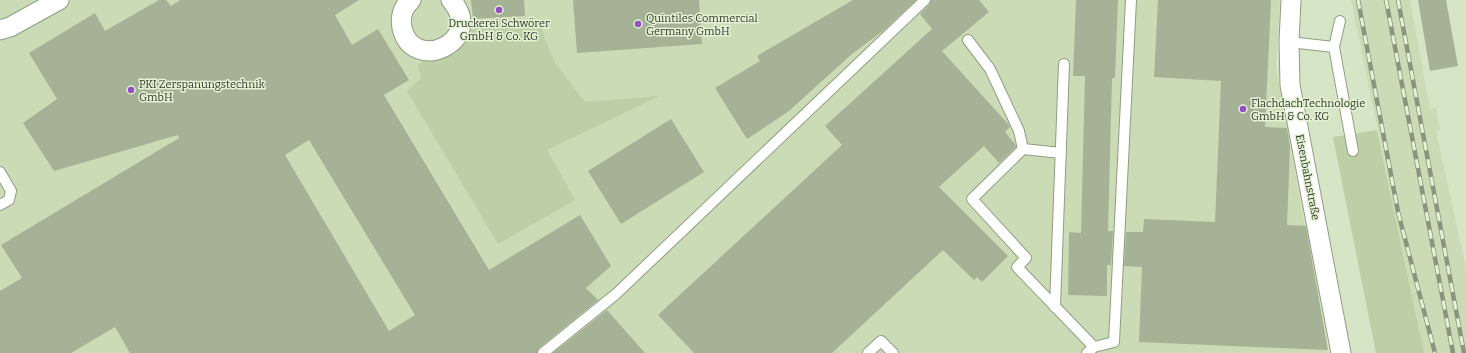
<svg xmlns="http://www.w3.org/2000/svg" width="1466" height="353" font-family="Bitter,serif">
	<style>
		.built { fill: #cadbb5 }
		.green { fill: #bccfa6 }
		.building { fill: #a5b295; fill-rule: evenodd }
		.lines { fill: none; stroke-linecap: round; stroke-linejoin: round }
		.service-casing { stroke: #909d81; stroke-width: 12 }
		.minor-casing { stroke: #909d81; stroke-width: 21 }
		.service { stroke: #fff; stroke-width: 10 }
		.minor { stroke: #fff; stroke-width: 19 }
		.rail-casing { stroke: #8a947f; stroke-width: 4.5 }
		.rail { stroke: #e4f3d4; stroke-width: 3; stroke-dasharray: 9; stroke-linecap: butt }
		.poi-dot { fill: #9250c5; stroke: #e4f3d4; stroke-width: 1.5 }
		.labels { text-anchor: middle; stroke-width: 3; stroke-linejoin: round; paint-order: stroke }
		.poi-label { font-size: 11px; fill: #32372c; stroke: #e4f3d4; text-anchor: start }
		.street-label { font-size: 11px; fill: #32372c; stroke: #e4f3d4 }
	</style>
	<rect width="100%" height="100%" fill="#d7e5c7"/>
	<g class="built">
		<path d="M 0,0 L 1280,0 L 1276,68 L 1328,353 L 0,353 Z"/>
		<path d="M 1351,0 L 1410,0 L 1430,109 L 1436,108 L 1440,130 L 1436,131 L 1466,268 L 1466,353 L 1424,353 Z"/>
	</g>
	<g class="green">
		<path d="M 537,19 L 555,63 L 585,102 L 659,96 L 547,150 L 575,200 L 498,244 L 407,91 L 421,78 L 418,65 C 429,57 427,61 439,58 C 459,53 463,42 469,24 L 485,21 Z"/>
		<path d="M 1377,130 L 1424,353 L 1376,353 L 1333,137 Z"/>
	</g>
	<g class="building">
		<path d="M 159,0 L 166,0 L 171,6 L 180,0 L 359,0 L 335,15 L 352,45 L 378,29 L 409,80 L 384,95 L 489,270 L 580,215 L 611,266 L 586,288 L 598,300 L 539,348 L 537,353 L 130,353 L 115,327 L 71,353 L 0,353 L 0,291 L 22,278 L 1,245 L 179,138 L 178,135 L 54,171 L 23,123 L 57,99 L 29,53 L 95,13 L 105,31 ZM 309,140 L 415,315 L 389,331 L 285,155 Z"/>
		<path d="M 471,0 L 524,0 L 525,16 L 473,19 Z"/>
		<path d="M 573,0 L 699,0 L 702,44 L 577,53 Z"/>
		<path d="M 853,0 L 916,0 L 883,31 L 853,53 L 789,111 L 747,139 L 715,88 L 760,61 L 757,56 Z"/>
		<path d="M 931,0 L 979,0 L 989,12 L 942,51 L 1009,125 L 1010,127 L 1005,132 L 1015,144 L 1016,147 L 999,163 L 984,146 L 939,187 L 1008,256 L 982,282 L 977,277 L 974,280 L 943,250 L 832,353 L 694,353 L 658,315 L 842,145 L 825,126 L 932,29 L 920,14 L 929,5 Z"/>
		<path d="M 1076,0 L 1118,0 L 1115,78 L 1112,78 L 1108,231 L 1113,231 L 1111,265 L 1107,265 L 1107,296 L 1068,295 L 1069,232 L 1081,233 L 1085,76 L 1073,76 Z"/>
		<path d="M 1158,0 L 1271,0 L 1265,127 L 1287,128 L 1290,146 L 1287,225 L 1306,226 L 1328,350 L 1139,342 L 1142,267 L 1124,266 L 1126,232 L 1143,232 L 1144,219 L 1215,222 L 1221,81 L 1154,77 Z"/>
		<path d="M 1418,0 L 1446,0 L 1458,66 L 1430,71 Z"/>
		<path d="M 671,119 L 704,172 L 621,224 L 588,171 Z"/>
		<path d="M 607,310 L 645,353 L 553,353 Z"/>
	</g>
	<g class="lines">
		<defs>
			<g id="service">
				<path d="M 1340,21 L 1334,47 L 1353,151"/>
				<path d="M 968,40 L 990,69 L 1019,131 L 1023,149 L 972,199 L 1026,258 L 1017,267 L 1094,347"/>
				<path d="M 1289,42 L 1334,47"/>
				<path d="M 1023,149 L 1061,153"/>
				<path d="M 0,172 L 11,191 L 9,200 L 0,205"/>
				<path d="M 1055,307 L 1064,64"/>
				<path d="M 543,353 L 616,294 L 925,0"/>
				<path d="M 868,353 L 881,341 L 893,353"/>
				<path d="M 1087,353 L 1094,347 L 1114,342 L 1131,0"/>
			</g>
			<g id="minor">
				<path d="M 411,0 C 403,7 400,17 402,28 C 413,75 487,41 451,0"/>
				<path d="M 1291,0 L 1289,42 L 1290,85 L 1341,353"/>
				<path d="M 0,30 L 10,27 L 59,0"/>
			</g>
		</defs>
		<use href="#service" class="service-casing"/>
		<use href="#minor" class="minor-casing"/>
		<use href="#service" class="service"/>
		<use href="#minor" class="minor"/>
		<defs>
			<g id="rail">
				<path d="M 1358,0 L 1398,212 L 1435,353"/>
				<path d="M 1386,0 L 1453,353"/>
				<path d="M 1398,0 L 1464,353"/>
			</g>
		</defs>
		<use href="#rail" class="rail-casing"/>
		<use href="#rail" class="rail"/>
	</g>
	<g class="poi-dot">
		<circle cx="499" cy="10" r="4"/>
		<circle cx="638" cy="24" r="4"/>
		<circle cx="131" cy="90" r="4"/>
		<circle cx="1243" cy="109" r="4"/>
	</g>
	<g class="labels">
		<g class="poi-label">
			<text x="646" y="22">Quintiles Commercial<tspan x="646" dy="13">Germany GmbH</tspan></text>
			<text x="499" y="27" text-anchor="middle">Druckerei Schwörer<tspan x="499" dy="13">GmbH &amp; Co. KG</tspan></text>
			<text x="139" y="88">PKI Zerspanungstechnik<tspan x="139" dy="13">GmbH</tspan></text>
			<text x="1251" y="107">FlachdachTechnologie<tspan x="1251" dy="13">GmbH &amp; Co. KG</tspan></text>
		</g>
		<g class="street-label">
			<text transform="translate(1308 177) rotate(79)" y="4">Eisenbahnstraße</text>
		</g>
	</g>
</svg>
